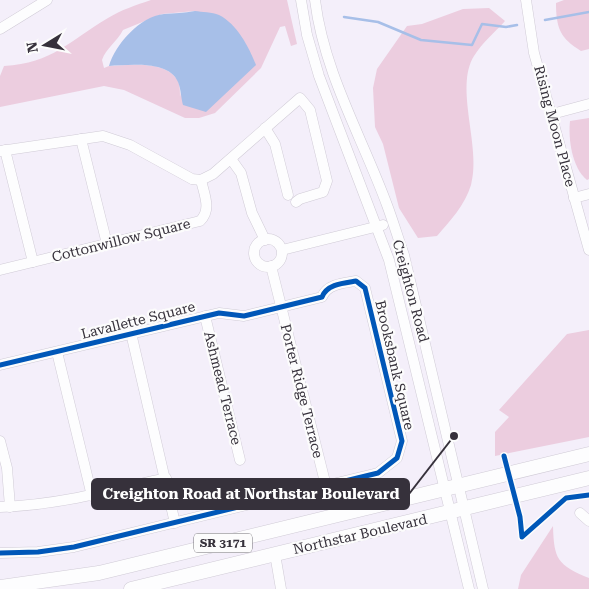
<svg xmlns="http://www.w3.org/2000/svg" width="589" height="589" font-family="'Roboto Serif',serif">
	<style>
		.green { fill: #eccddf; fill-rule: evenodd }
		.water { fill: #a7bfe8 }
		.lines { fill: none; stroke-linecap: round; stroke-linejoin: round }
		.stream { stroke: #a7bfe8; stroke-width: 2.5 }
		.minor-casing { stroke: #d0cbd6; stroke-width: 11 }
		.major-casing { stroke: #d0cbd6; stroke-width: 15 }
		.minor { stroke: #fdfdfe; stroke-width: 10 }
		.major { stroke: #fdfdfe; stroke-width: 14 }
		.cycleway-casing { stroke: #fcfcfc; stroke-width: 8 }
		.cycleway { stroke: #0057b8; stroke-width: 5 }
		.labels { text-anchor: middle; stroke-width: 4.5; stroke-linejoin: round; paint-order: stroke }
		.shield { fill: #fcfcfc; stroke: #716e75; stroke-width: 1 }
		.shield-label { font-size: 12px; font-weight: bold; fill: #36313b }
		.street-label { font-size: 14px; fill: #36313b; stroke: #fcfcfc }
		.leader { fill: none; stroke: #36313b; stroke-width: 2 }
		.callout-dot { fill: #36313b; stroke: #fcfcfc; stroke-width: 2 }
		.callout { fill: #36313b; stroke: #36313b; stroke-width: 2 }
		.callout-label { font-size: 15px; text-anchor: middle; font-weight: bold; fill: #fff }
	</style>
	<rect width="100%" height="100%" fill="#f4effa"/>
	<g class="green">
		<path d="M 151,0 L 287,0 L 297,44 L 291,46 L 285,26 L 280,27 L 261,68 L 215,113 L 199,118 L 185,118 L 124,90 L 104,86 L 0,107 L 0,76 L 4,66 C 53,63 69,41 108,18 C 121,10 136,5 151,0 ZM 195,11 L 180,97 C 180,93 180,85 178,81 C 167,60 128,65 109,66 L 104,68 L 102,60 C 106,48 117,42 123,30 L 162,14 Z"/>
		<path d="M 564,0 L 589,0 L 589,49 L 581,51 C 560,38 556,28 556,3 Z"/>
		<path d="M 489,8 L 505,21 C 495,32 482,43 474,56 C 454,88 482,148 471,185 C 465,205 450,221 437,236 L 418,238 L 399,208 L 383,144 L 375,127 L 373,88 L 377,69 L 407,26 L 422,24 L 463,9 Z"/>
		<path d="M 589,118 L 589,179 L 587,180 C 572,168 568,139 570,121 Z"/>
		<path d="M 589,330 L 589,437 L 495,456 L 495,432 L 509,417 L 499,410 L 567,334 Z"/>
		<path d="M 553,526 C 554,559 557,565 589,578 L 589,589 L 518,589 L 521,575 Z"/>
	</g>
	<path class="water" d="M 195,11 C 202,12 212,12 219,15 C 237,24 249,47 256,65 L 206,112 L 183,105 C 181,98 181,89 178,82 C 169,60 128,65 109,66 C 115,45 140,16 164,14 C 174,13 184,13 195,11 Z"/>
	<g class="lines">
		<g class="stream">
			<path d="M 344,17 L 378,22 L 421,40 L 472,45 L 482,24 L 506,27 L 517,25"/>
			<path d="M 545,20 L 589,12"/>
		</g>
		<defs>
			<g id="minor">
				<path d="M 301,0 L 307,35 L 319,76 L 389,260 L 469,589"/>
				<path d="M 315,0 C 324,73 362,137 387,205 C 393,221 398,238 404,255 L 483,589"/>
				<path d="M 526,0 L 534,53 L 589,250"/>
				<path d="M 0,29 L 47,0"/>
				<path d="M 552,114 L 589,104"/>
				<path d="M 265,128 L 275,144 L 288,195"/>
				<path d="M 81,139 L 107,244"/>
				<path d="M 5,150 L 33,262"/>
				<path d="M 0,151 L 103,136 L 130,145 L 192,179 L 201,180 L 213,174 L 300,98 L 310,110 L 327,181 L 323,192 L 300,199 L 296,202"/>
				<path d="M 231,159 L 241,173 L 252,213 L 265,240"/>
				<path d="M 574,198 L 589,194"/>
				<circle cx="268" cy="253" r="14"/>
				<path d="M 282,250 L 383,225"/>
				<path d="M 271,266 L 326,486"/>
				<path d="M 0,270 L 200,221 C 212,210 204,194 201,180"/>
				<path d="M 205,316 L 240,460"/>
				<path d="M 131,333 L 175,523"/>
				<path d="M 57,352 L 92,496"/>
				<path d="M 0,365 L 219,313 L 244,316 L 322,297 C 327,284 344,283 356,281 L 365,288 L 402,441 L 397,458 L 378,473 L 74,547 L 38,552 L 0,553"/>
				<path d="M 0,441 L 7,468 L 10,507"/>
				<path d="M 0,507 C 56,505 111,491 166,478"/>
				<path d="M 580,513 L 589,521"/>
				<path d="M 275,554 L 281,589"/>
			</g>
			<g id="major">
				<path d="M 0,587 L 99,573 L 589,454"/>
				<path d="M 131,589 L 589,478"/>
			</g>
		</defs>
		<use href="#minor" class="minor-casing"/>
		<use href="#major" class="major-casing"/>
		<use href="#minor" class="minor"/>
		<use href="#major" class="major"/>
		<defs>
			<g id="cycleway">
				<path d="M 0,365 L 219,313 L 244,316 L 322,297 C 327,284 344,283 356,281 L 365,288 L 402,441 L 397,458 L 378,473 L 74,547 L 38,552 L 0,553"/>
				<path d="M 504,456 L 520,517 L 522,537 L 566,498 L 589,495"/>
			</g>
		</defs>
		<use href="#cycleway" class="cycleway-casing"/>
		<use href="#cycleway" class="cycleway"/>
	</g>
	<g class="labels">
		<rect class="shield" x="194" y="533.5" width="58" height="19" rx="4"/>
		<g class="shield-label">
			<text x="223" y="547">SR 3171</text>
		</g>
		<g class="street-label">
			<text transform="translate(555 126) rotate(75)" y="5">Rising Moon Place</text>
			<text transform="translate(121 240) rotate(-14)" y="5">Cottonwillow Square</text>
			<text transform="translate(411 291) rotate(75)" y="5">Creighton Road</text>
			<text transform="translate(138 320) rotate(-14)" y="5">Lavallette Square</text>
			<text transform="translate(395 365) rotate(77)" y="5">Brooksbank Square</text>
			<text transform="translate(223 388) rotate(76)" y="5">Ashmead Terrace</text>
			<text transform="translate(302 391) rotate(76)" y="5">Porter Ridge Terrace</text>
			<text transform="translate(360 534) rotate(-13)" y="5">Northstar Boulevard</text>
		</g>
	</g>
	<path class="leader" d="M454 436L409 494"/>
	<circle class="callout-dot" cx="454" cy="436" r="5"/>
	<rect class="callout" x="92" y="479" width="317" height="30" rx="5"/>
	<g class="callout-label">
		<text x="251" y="499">Creighton Road at Northstar Boulevard</text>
	</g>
	<g transform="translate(45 45) rotate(260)" stroke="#fcfcfc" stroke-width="4" paint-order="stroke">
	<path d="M0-4L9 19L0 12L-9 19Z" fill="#36313b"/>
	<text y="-8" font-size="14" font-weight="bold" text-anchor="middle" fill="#36313b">N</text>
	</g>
</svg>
